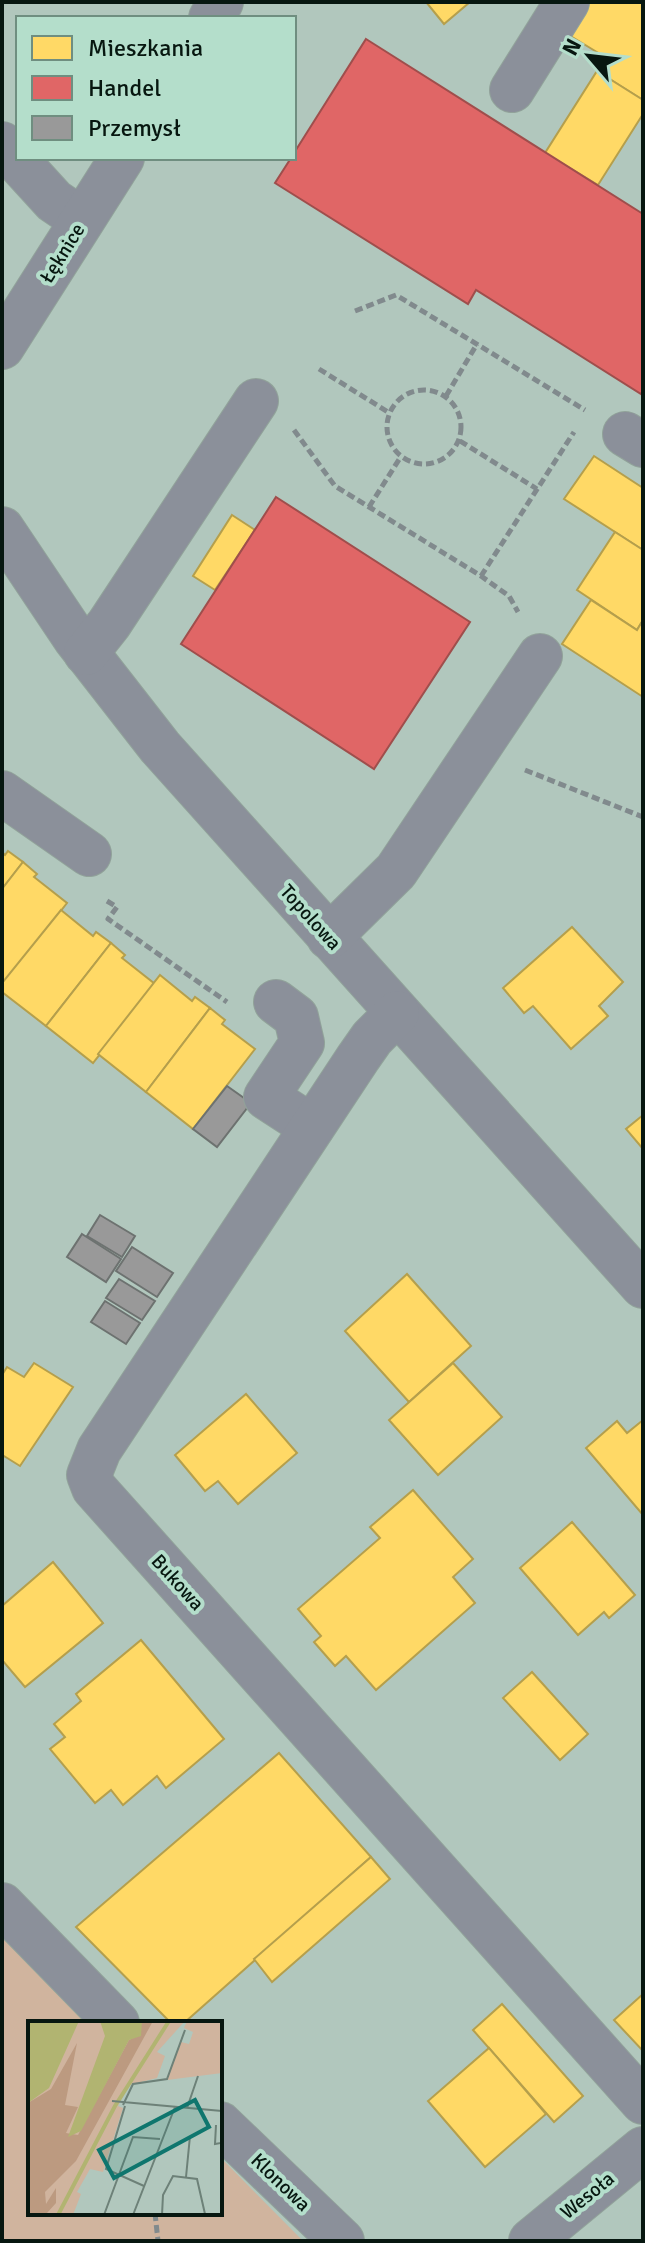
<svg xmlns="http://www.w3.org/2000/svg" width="645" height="2243" font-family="Signika,sans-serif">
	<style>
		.green { fill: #d0b49e }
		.homes { fill: #ffd966; stroke: #b59f4c; stroke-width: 2 }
		.shops { fill: #e06666; stroke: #9f4e4c; stroke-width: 2 }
		.industry { fill: #999; stroke: #6d7270; stroke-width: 2 }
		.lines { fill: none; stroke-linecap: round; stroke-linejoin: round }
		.minor-casing { stroke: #91a29a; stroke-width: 46 }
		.path { stroke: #818a8d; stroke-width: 5; stroke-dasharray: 8 4; stroke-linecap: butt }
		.minor { stroke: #8b909a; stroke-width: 44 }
		.labels { text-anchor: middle; stroke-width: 8; stroke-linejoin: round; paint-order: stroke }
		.street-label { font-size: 20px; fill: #071710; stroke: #b4decb }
		.inset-river { fill: none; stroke: #b1b471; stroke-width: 4 }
		.inset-road { fill: none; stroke: #6d8178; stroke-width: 2 }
		.view { fill: #0f766e; fill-opacity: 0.15; stroke: #0f766e; stroke-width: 4 }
		.inset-edge { fill: none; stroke: #071710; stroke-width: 4 }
	</style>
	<rect width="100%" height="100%" fill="#b1c7bd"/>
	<path class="green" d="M 2,1937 L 87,2023 L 30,2023 L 30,2213 L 220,2213 L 220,2157 L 303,2241 L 2,2241 Z"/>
	<g class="homes">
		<path d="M 426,2 L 470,2 L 444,24 Z"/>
		<path d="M 583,2 L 643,2 L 643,100 L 597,71 L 605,57 L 564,32 Z"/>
		<path d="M 597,71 L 643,100 L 643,114 L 598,185 L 545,153 Z"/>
		<path d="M 594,456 L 643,488 L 643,550 L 564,499 Z"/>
		<path d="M 232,515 L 255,530 L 215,590 L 193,576 Z"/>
		<path d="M 615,532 L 643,550 L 643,620 L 637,630 L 577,590 Z"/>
		<path d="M 591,600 L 637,630 L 643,620 L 643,697 L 562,644 Z"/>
		<path d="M 8,851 L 23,862 L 2,889 L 2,852 L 5,855 Z"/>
		<path d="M 23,862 L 37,874 L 34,877 L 67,903 L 5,982 L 2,979 L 2,889 Z"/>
		<path d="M 61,910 L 93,936 L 96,932 L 111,943 L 46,1026 L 2,992 L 2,983 Z"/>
		<path d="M 572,927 L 623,982 L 599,1006 L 608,1016 L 571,1049 L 533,1006 L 524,1013 L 503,988 Z"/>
		<path d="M 111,943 L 125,955 L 122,958 L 155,984 L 93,1063 L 46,1026 Z"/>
		<path d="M 160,975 L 192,1001 L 195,997 L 210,1008 L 146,1092 L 98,1054 Z"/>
		<path d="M 210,1008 L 225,1020 L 222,1024 L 255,1049 L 193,1129 L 146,1092 Z"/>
		<path d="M 643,1115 L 643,1149 L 626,1129 Z"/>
		<path d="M 407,1274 L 471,1346 L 409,1402 L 345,1331 Z"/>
		<path d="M 34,1363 L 73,1387 L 20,1466 L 4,1456 L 2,1459 L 2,1375 L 7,1367 L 24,1377 Z"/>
		<path d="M 453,1363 L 502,1417 L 438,1475 L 389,1420 Z"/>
		<path d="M 246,1394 L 297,1453 L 238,1504 L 218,1481 L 205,1491 L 175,1455 Z"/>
		<path d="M 643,1420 L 643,1515 L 586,1448 L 617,1421 L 627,1433 Z"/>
		<path d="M 413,1490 L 473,1559 L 453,1577 L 475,1603 L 376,1690 L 346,1656 L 335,1666 L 314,1642 L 321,1636 L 298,1609 L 380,1538 L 370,1527 Z"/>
		<path d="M 572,1522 L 635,1595 L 609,1618 L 604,1612 L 578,1635 L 520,1568 Z"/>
		<path d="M 53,1562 L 103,1623 L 25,1687 L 2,1660 L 2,1606 Z"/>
		<path d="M 141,1640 L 224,1739 L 166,1788 L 157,1776 L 123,1805 L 111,1790 L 95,1803 L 50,1749 L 65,1737 L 54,1724 L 81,1701 L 76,1694 Z"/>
		<path d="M 532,1672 L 588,1734 L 560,1760 L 503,1698 Z"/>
		<path d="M 279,1753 L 371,1857 L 184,2023 L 171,2023 L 76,1927 Z"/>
		<path d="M 371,1857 L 390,1879 L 272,1982 L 254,1959 Z"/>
		<path d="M 643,1994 L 643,2051 L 614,2020 Z"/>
		<path d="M 502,2004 L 583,2096 L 554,2122 L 473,2030 Z"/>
		<path d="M 489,2048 L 546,2114 L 485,2167 L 428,2101 Z"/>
	</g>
	<g class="shops">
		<path d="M 366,39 L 643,214 L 643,390 L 641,394 L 476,290 L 468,304 L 275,183 L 291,158 L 294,158 L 294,153 Z"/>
		<path d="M 276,497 L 470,622 L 374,769 L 181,644 Z"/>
	</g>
	<g class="industry">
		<path d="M 227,1086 L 251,1103 L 217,1147 L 193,1129 Z"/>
		<path d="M 100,1215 L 135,1236 L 122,1257 L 87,1236 Z"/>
		<path d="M 82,1234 L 121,1259 L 106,1282 L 67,1257 Z"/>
		<path d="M 132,1247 L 173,1273 L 157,1297 L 116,1271 Z"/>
		<path d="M 119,1279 L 155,1301 L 142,1320 L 106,1298 Z"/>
		<path d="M 105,1301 L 140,1323 L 126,1344 L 91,1322 Z"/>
	</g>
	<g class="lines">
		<defs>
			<g id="minor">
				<path d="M 211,18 L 221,2"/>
				<path d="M 512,90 L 567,2"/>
				<path d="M 2,144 L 54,201 L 82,220"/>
				<path d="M 2,347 L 122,158"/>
				<path d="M 625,434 L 643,445"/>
				<path d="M 2,529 L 75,638 L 160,747 L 643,1286"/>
				<path d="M 86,653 L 109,624 L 256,401"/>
				<path d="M 2,793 L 89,854"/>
				<path d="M 329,937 L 396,871 L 540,656"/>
				<path d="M 276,1002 L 296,1017 L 302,1043 L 266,1097 L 312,1127"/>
				<path d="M 397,1013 L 372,1038 L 358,1058 L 99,1450 L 89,1475 L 94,1488 L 643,2102"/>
				<path d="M 2,1905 L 117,2023"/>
				<path d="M 220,2124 L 342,2241"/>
				<path d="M 531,2241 L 643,2149"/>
			</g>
		</defs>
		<use href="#minor" class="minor-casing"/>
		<g class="path">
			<path d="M 355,311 L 396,295 L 585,410"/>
			<path d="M 319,369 L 388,412"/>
			<circle cx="424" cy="427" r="37"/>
			<path d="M 446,396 L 477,344"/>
			<path d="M 294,430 L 335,486 L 481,576 L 509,596 L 518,612"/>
			<path d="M 460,441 L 537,489"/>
			<path d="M 369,507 L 400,458"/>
			<path d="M 481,576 L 574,432"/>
			<path d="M 525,770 L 643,817"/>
			<path d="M 107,901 L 117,907 L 108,919 L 227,1002"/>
			<path d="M 155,2213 L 158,2241"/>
		</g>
		<use href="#minor" class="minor"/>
	</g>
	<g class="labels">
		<g class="street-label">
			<text transform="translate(62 253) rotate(-58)" y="7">Łęknice</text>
			<text transform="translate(311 917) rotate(48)" y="7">Topolowa</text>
			<text transform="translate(178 1582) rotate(48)" y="7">Bukowa</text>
			<text transform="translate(281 2182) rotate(44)" y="7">Klonowa</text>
			<text transform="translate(587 2195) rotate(-39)" y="7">Wesoła</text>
		</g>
	</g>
	<g transform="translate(28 2021)">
		<rect width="194" height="194" fill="#b1c7bd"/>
		<path d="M 0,0 L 157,0 L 129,31 L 137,35 L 129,57 L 101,64 L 90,85 L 95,87 L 75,151 L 62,148 L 49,171 L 53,173 L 45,194 L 0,194 ZM 159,0 L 194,0 L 194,52 L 139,59 L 153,21 L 161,23 L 165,11 L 156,7 Z" fill="#d0b49e"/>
		<path d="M 125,0 L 48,140 L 17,171 L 18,183 L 28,167 L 28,182 L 19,192 L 0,194 L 0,82 L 23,68 L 49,22 L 37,84 L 50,86 L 38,112 L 50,114 L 101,19 L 113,13 L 112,2 Z" fill="#bc9a80"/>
		<path d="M 0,0 L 51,0 L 21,67 L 0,82 ZM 72,0 L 114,0 L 113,15 L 101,19 L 53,110 L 40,116 L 77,15 Z" fill="#b1b471"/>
		<path class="inset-river" d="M 30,194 L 87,85 L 141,0"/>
		<path class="inset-road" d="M 84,80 L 194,90M 95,84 L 105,63 L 139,58 L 157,9M 97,85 L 78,148 L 116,165M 159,87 L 170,55M 188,104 L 187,123 L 193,122 L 194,115M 158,156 L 162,115M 76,194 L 105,116 L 132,118M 105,194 L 147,86M 134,194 L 135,174 L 145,155 L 169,158 L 177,193"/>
		<path class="view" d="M 167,79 L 181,106 L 86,157 L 71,129 Z"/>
		<rect width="194" height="194" class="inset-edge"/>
	</g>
	<rect width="645" height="2243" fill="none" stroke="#071710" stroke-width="8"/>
	<rect x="16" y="16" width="280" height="144" fill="#b4decb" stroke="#6f8e80" stroke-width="2"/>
	<rect x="32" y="36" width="40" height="24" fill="#ffd966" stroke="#6f8e80" stroke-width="2"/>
	<text x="88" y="56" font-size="24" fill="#071710">Mieszkania</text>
	<rect x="32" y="76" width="40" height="24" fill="#e06666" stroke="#6f8e80" stroke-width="2"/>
	<text x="88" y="96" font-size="24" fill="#071710">Handel</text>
	<rect x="32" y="116" width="40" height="24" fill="#999999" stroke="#6f8e80" stroke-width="2"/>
	<text x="88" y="136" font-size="24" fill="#071710">Przemysł</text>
	<g transform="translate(589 56) rotate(298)" stroke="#b4decb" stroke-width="6" paint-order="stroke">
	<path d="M0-6L14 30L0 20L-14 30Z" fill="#071710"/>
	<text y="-12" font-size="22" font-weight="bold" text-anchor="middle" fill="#071710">N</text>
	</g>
</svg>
